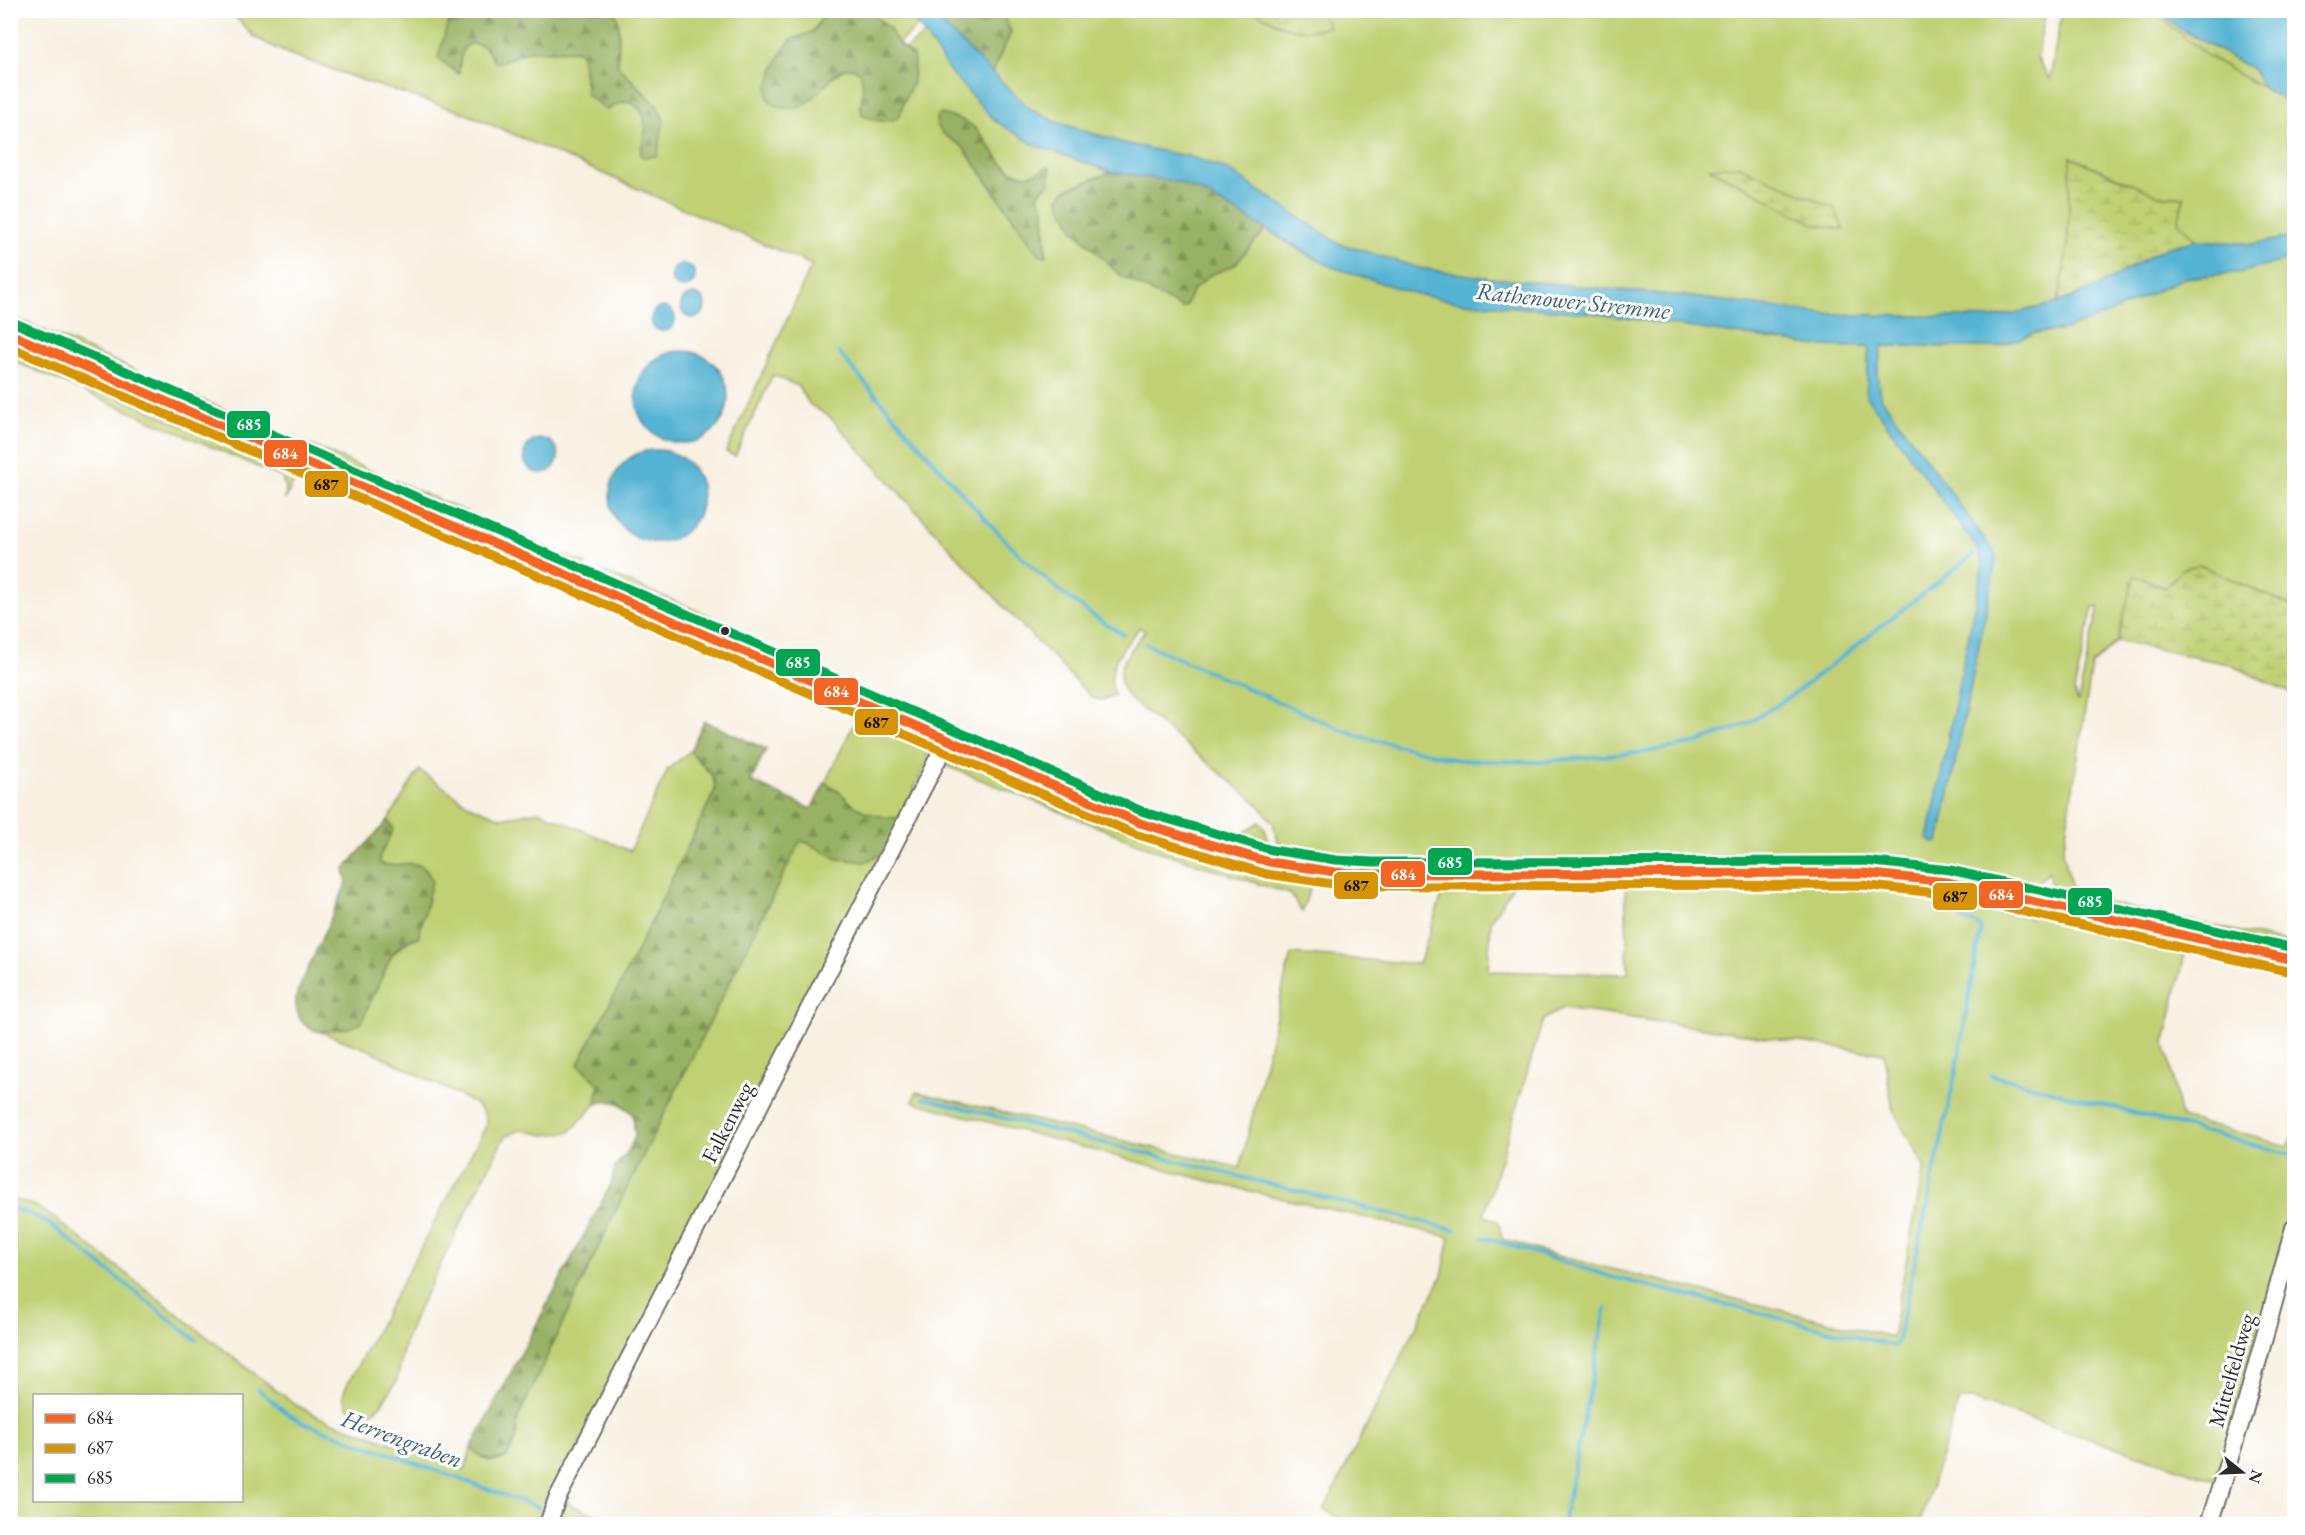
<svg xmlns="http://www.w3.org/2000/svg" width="2305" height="1535" font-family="'EB Garamond',serif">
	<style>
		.grass { fill: #c0d073; stroke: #767e4f; stroke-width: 1.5; fill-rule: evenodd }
		.forest { fill: url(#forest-firs); stroke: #626e48; stroke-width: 1.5 }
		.wetland { fill: url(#wetland-marsh); stroke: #767e4f; stroke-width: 1.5 }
		.water { fill: #55b3d3; stroke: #406f7f; stroke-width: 1.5 }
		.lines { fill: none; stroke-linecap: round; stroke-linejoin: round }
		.stream { stroke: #55b3d3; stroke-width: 4 }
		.minor-casing { stroke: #73706b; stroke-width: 20 }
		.major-casing { stroke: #73706b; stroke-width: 24 }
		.minor { stroke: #fff; stroke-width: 16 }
		.major { stroke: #fff; stroke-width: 21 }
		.bus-1-casing { stroke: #fff; stroke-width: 14 }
		.bus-2-casing { stroke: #fff; stroke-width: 14 }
		.bus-3-casing { stroke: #fff; stroke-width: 14 }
		.bus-1 { stroke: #f26522; stroke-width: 9 }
		.bus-2 { stroke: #d89406; stroke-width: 9 }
		.bus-3 { stroke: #00a651; stroke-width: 9 }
		.bus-dot { fill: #2b2b2b; stroke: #fff; stroke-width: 2 }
		.labels { text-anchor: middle; stroke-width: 6; stroke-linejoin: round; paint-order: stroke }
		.street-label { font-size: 22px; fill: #2b2b2b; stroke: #fff }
		.water-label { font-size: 24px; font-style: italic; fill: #3c616e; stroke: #fff }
		.line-badge { stroke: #fff; stroke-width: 2 }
		.badge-label { font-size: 16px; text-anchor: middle; font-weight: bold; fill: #fff }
		.pale-badge-label { font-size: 16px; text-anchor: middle; font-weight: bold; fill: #111 }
	</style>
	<defs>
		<pattern id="forest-firs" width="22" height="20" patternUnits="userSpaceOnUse" patternTransform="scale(1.5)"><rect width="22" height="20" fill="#98b265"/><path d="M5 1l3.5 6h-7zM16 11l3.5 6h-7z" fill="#7c9153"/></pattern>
		<pattern id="wetland-marsh" width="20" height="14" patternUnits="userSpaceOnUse" patternTransform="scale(1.5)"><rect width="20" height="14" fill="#c0d073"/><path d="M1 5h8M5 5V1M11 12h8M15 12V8" fill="none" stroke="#a5b364"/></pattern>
	</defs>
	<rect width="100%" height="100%" fill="#fff"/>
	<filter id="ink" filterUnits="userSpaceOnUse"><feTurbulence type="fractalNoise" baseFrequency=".0167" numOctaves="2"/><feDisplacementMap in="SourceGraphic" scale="12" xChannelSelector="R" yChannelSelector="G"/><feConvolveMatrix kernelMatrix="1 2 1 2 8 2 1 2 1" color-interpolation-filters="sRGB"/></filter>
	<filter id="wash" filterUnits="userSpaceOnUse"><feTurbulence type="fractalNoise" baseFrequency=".008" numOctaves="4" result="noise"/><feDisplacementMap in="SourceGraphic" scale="24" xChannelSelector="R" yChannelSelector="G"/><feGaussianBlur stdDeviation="1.35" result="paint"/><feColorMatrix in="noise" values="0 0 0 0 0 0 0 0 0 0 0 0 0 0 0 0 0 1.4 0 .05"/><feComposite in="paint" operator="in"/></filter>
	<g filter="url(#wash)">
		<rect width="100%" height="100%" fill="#f8f0e1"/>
		<g class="grass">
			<path d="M 1319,10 L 2046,10 L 2037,58 L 2050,79 L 2062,11 L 2153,11 L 2209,57 L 2294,106 L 2294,237 L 2252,244 L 2197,240 L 2178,222 L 2184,197 L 2157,195 L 2071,157 L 2068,245 L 2058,303 L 1993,318 L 1826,314 L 1692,297 L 1490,278 L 1419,268 L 1338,243 L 1228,170 L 1191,157 L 1127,144 L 1056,122 L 1031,110 L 992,73 L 1011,32 L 1001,11 L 1254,11 L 1286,28 L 1321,12 Z"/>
			<path d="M 230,11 L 520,11 L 450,16 L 459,73 C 460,54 461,37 485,47 L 495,62 L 528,51 L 577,50 L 582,55 L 587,95 L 603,105 L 631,102 C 652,116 646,134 643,157 L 657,156 L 657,106 L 618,66 L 619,25 L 615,11 L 827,11 C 815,24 818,33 798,37 L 825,86 C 835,72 860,54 864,83 C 865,91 862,100 860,108 L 900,116 L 903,103 L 909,91 L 912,54 L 904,50 L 925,34 L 951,73 L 969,93 L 1035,145 L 1111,172 L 1067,189 L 1059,198 L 1060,203 L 1075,231 L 1186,306 L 1191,291 L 1210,275 L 1234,265 L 1266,229 L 1312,258 L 1456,302 L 1591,313 L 1818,346 L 1869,347 L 1866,396 L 1977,548 L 1983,564 L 1928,839 L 1933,843 L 1939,841 L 1996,561 L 1995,554 L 1880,396 L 1877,374 L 1882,346 L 1996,347 L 2036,333 L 2065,330 L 2184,278 L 2243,272 L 2291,259 L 2294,260 L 2294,607 L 2199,565 L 2182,569 L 2165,589 L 2134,576 L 2117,641 L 2092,665 L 2063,852 L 2072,889 L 2092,899 L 2294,944 L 2294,954 L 2051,898 L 2049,871 L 2029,892 L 1978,880 L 1335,866 L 1282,855 L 1273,823 L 1258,804 L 1129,698 C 1107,669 1130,655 1145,630 L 1139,628 C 1122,649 1105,666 1114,695 C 1105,700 1100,702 1091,697 L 1003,606 L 829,416 L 810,405 L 798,386 L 773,375 L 735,456 L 726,452 L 812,265 L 462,112 L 370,83 L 286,53 L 254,37 ZM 940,114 C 952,117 965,119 975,128 C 996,147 999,178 1036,175 L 1047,167 L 1050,167 L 1049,184 L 1041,190 L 1038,195 L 1044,210 L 1046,255 L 1044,256 L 1039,255 L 963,147 L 954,140 ZM 2099,606 L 2078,701 L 2077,701 L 2074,691 L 2093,607 Z"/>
			<path d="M 852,11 L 903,11 L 919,26 L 898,43 L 889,28 L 868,11 Z"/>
			<path d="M 11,316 L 296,441 L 289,447 L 11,326 Z"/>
			<path d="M 11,350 L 297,475 L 285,500 L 286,488 L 281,477 L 11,360 Z"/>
			<path d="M 302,443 L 310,445 L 378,474 L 368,478 L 301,453 Z"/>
			<path d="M 395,481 L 586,564 L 574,573 L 400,493 Z"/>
			<path d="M 604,572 L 709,616 L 726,630 L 945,729 L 1110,798 L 1150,813 L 1240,842 L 1243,841 L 1246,831 L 1260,822 C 1267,830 1270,841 1265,850 L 1149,819 L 611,588 Z"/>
			<path d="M 856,719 L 926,750 L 928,759 L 901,818 C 887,819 866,814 855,806 C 843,797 839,789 825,783 Z"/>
			<path d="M 690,751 L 712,776 L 716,788 L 635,955 L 599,1084 L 596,1104 L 570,1132 L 544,1135 L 521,1130 L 504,1137 L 415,1316 L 405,1341 L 397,1381 L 381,1404 L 373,1412 L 366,1415 L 357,1413 L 347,1407 L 343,1396 L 345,1389 L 486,1126 C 487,1114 481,1108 472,1102 L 369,1050 L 318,1031 L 350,1028 C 365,1002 387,945 417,938 L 432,880 L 425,869 L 380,864 L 379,858 L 393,827 L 388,820 L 419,770 L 469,805 L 501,818 L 539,811 L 630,851 L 668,769 Z"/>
			<path d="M 964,756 L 1314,877 L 1302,912 L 1290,894 L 1155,850 L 942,764 Z"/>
			<path d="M 800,841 L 808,843 L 838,859 L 885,852 L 541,1524 L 11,1524 L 10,1198 L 35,1206 L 49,1214 L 272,1387 L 296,1405 L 319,1417 L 465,1469 L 471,1448 C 477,1453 482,1459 490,1461 C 512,1465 518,1435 517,1420 L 615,1212 ZM 34,1396 L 242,1396 L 242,1500 L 34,1500 Z"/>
			<path d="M 1625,880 L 1860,880 L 1987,897 L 1986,909 L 2029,918 L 2036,908 L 2181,942 L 2178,952 L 2185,954 L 2165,1042 L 2181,1118 L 2288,1146 L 2294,1136 L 2294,1202 L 2237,1409 L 2215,1480 L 1972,1400 L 1959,1400 L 1919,1524 L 1351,1524 L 1324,1510 L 1442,1276 L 1450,1237 L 1228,1186 L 913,1102 L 916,1092 L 1240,1168 L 1291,954 L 1419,964 L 1446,883 L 1514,884 L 1491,920 L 1488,971 L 1628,974 ZM 1563,1008 L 1884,1054 L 1893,1111 L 1924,1166 L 1892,1337 L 1554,1255 L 1502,1239 L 1499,1222 L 1484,1215 L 1543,1020 Z"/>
			<path d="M 566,1494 L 570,1505 L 621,1524 L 554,1524 Z"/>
		</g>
		<g class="forest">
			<path d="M 852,10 L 870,11 L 889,28 L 898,43 L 914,58 L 913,82 L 903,103 L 900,116 C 890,124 872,122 862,114 C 858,100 867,87 860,72 C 832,52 820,114 785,108 C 779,106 772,106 769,100 C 762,89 781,50 790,41 C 796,34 808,37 814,30 C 819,24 821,16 827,11 Z"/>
			<path d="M 520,11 L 615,11 L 619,25 L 618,66 L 657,106 L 664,120 L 657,156 L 643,157 L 640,154 L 646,127 L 641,109 L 631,102 L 624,101 L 607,110 L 587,95 L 582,55 L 577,50 L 528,51 L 499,63 L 495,62 L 485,47 C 460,36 460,55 459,74 L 440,60 L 438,57 L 450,16 Z"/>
			<path d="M 952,11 L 1001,11 L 1011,32 L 992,73 L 940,22 Z"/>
			<path d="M 940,114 C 951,117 962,118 971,125 C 995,143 1005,195 1047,167 L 1051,169 L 1049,184 L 1041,190 L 1038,195 L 1044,210 L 1046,255 L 1044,256 L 1039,255 L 963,147 C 951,138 937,135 936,118 Z"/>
			<path d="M 1111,172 L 1178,182 L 1202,192 L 1266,229 L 1234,265 L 1210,275 L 1192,291 L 1186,306 L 1182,308 L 1121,276 L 1075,231 L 1060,203 L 1059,198 L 1067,189 Z"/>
			<path d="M 704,721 L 766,749 L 751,781 L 811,809 L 825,783 C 839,789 843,797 855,806 C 866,814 887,819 901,818 L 885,852 L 865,862 L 838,859 L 808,843 L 800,841 L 615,1212 L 517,1420 L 517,1435 L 507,1457 C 491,1464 484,1459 471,1448 L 611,1184 L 615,1166 L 626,1154 L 635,1137 L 633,1115 C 623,1103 610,1098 596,1104 L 599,1084 L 578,1064 L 635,955 L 714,793 C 719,776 701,763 690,751 Z"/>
			<path d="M 388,820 L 393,830 L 379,858 L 380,864 C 401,869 419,852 432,880 L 419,936 L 402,943 L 392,955 L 361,1023 C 354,1028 346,1029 338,1029 C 332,1030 324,1032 318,1031 C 300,1028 293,1009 297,993 L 347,882 L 344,869 Z"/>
		</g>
		<g class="wetland">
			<path d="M 1254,11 L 1319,11 L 1329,27 C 1295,36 1283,27 1254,11 Z"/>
			<path d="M 2153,11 L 2158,11 L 2179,28 L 2254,70 L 2263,88 L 2209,57 Z"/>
			<path d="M 2070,157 L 2157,195 L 2184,197 L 2178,222 L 2197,240 L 2165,248 L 2095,288 L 2058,303 L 2068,245 Z"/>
			<path d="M 1739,166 L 1834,208 L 1844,230 L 1814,224 L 1709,168 Z"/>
			<path d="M 2199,565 L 2294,607 L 2294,694 L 2228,664 L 2117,641 L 2134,575 L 2165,588 L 2182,569 Z"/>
		</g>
		<g class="water">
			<path d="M 903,11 L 932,11 L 940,22 L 1031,110 L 1056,122 L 1081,130 L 1127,144 L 1191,157 L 1228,170 L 1338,243 L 1419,268 L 1490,278 L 1692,297 L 1826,314 L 1993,318 L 2058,303 L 2095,288 L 2165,248 L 2197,240 L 2252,244 L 2294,237 L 2294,260 L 2291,259 L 2243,272 L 2184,278 L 2113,312 L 2065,330 L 2036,333 L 1996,347 L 1882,346 L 1877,374 L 1880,396 L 1995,553 L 1996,561 L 1939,842 L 1933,843 L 1928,839 L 1983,564 L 1977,548 L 1866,396 L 1869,347 L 1818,346 L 1591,313 L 1456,302 L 1416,294 L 1329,266 L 1202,192 L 1178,182 L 1111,172 L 1035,145 L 995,121 L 951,73 L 919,26 Z"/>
			<path d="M 2159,11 L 2294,11 L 2294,106 L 2263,88 L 2254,70 L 2179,28 Z"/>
			<circle cx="683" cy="276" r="12"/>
			<circle cx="693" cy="306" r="12"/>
			<circle cx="663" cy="319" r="12"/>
			<circle cx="682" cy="397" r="46"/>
			<circle cx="541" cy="456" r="17"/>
			<circle cx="656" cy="496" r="46"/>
		</g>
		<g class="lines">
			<g class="stream">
				<path d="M 839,353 C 874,393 909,433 944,473 C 998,534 1051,594 1123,634"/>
				<path d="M 1146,644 L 1345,731 L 1363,737 L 1458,760 L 1538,762 L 1645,752 L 1693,744 L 1747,724 L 1791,696 L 1973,555"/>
				<path d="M 1991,1075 L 2293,1155"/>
				<path d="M 923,1098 L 1455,1230"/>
				<path d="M 10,1207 L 37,1217 L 51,1225 L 196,1340"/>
				<path d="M 1483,1237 L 1612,1277 L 1895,1346 L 1898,1341 L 1957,1066 L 1981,928 L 1976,923 L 1961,920"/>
				<path d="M 258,1389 L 289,1415 L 304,1423 L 540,1508"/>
				<path d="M 561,1516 L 586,1524"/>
				<path d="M 1563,1524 L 1606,1308"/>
			</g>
		</g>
	</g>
	<g filter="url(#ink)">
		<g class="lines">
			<defs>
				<g id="minor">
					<path d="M 548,1524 L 557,1499 L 947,741"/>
					<path d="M 2209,1524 L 2243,1415 L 2294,1228"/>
				</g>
				<path id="major" d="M 10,334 L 1140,823 L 1269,862 L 1335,872 L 1373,874 L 1801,873 L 1863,873 L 1947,882 L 2294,960"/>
			</defs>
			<use href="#minor" class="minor-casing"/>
			<use href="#major" class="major-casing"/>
			<use href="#minor" class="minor"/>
			<use href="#major" class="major"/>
			<defs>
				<path id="bus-1" d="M 10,334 L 1140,823 L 1269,862 L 1335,872 L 1373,874 L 1863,873 L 1947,882 L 2294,960"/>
				<path id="bus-2" d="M 10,347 L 1135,834 L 1267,874 L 1333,884 L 1373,886 L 1862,885 L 1945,894 L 2291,972"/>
				<path id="bus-3" d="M 15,323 L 1144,812 L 1272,850 L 1336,860 L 1373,862 L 1864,861 L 1950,870 L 2294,948"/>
			</defs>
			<use href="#bus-1" class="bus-1-casing"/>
			<use href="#bus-2" class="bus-2-casing"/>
			<use href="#bus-3" class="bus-3-casing"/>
			<use href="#bus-1" class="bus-1"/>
			<use href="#bus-2" class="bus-2"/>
			<use href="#bus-3" class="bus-3"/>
		</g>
	</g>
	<circle class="bus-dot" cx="725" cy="631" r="5"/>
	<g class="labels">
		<g class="street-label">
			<text transform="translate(727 1122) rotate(-63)" y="8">Falkenweg</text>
			<text transform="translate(2231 1370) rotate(-74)" y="8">Mittelfeldweg</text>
		</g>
		<g class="water-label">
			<text transform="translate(1573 301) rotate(6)" y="8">Rathenower Stremme</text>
			<text transform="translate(402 1439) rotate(20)" y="8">Herrengraben</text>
		</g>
	</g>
	<g class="line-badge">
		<rect x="226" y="410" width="45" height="29" rx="6" fill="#00a651"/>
		<rect x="263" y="439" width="45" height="29" rx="6" fill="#f26522"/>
		<rect x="304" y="470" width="45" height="28" rx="6" fill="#d89406"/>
		<rect x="775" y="648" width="46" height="29" rx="6" fill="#00a651"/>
		<rect x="813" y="677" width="46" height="29" rx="6" fill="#f26522"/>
		<rect x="854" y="708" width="45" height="28" rx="6" fill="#d89406"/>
		<rect x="1427" y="847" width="46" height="29" rx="6" fill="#00a651"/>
		<rect x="1380" y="860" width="46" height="28" rx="6" fill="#f26522"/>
		<rect x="1333" y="871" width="46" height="29" rx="6" fill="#d89406"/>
		<rect x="1978" y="880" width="46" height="29" rx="6" fill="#f26522"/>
		<rect x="1932" y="882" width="46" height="29" rx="6" fill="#d89406"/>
		<rect x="2067" y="887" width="46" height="29" rx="6" fill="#00a651"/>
	</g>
	<g class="badge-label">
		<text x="249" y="430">685</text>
		<text x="285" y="459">684</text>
		<text x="798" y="668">685</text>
		<text x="836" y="697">684</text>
		<text x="1450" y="868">685</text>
		<text x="1403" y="880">684</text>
		<text x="2001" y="900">684</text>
		<text x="2090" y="907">685</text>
	</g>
	<g class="pale-badge-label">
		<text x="326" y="490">687</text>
		<text x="876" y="728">687</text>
		<text x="1356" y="891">687</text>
		<text x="1955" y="902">687</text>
	</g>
	<rect width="2305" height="1535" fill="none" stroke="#fff" stroke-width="36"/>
	<rect x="33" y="1394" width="210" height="108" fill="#ffffff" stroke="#aaaaaa" stroke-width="1.5"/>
	<rect x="45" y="1414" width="30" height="9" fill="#f26522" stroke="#aaaaaa" stroke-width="1.5"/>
	<text x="87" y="1424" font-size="18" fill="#2b2b2b">684</text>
	<rect x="45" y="1444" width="30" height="9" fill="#d89406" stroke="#aaaaaa" stroke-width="1.5"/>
	<text x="87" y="1454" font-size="18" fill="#2b2b2b">687</text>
	<rect x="45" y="1474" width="30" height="9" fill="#00a651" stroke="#aaaaaa" stroke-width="1.5"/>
	<text x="87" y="1484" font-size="18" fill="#2b2b2b">685</text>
	<g transform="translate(2242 1472) rotate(108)" stroke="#ffffff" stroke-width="4.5" paint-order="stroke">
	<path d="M0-4.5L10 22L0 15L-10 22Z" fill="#2b2b2b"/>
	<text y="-9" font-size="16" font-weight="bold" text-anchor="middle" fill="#2b2b2b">N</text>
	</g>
</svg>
